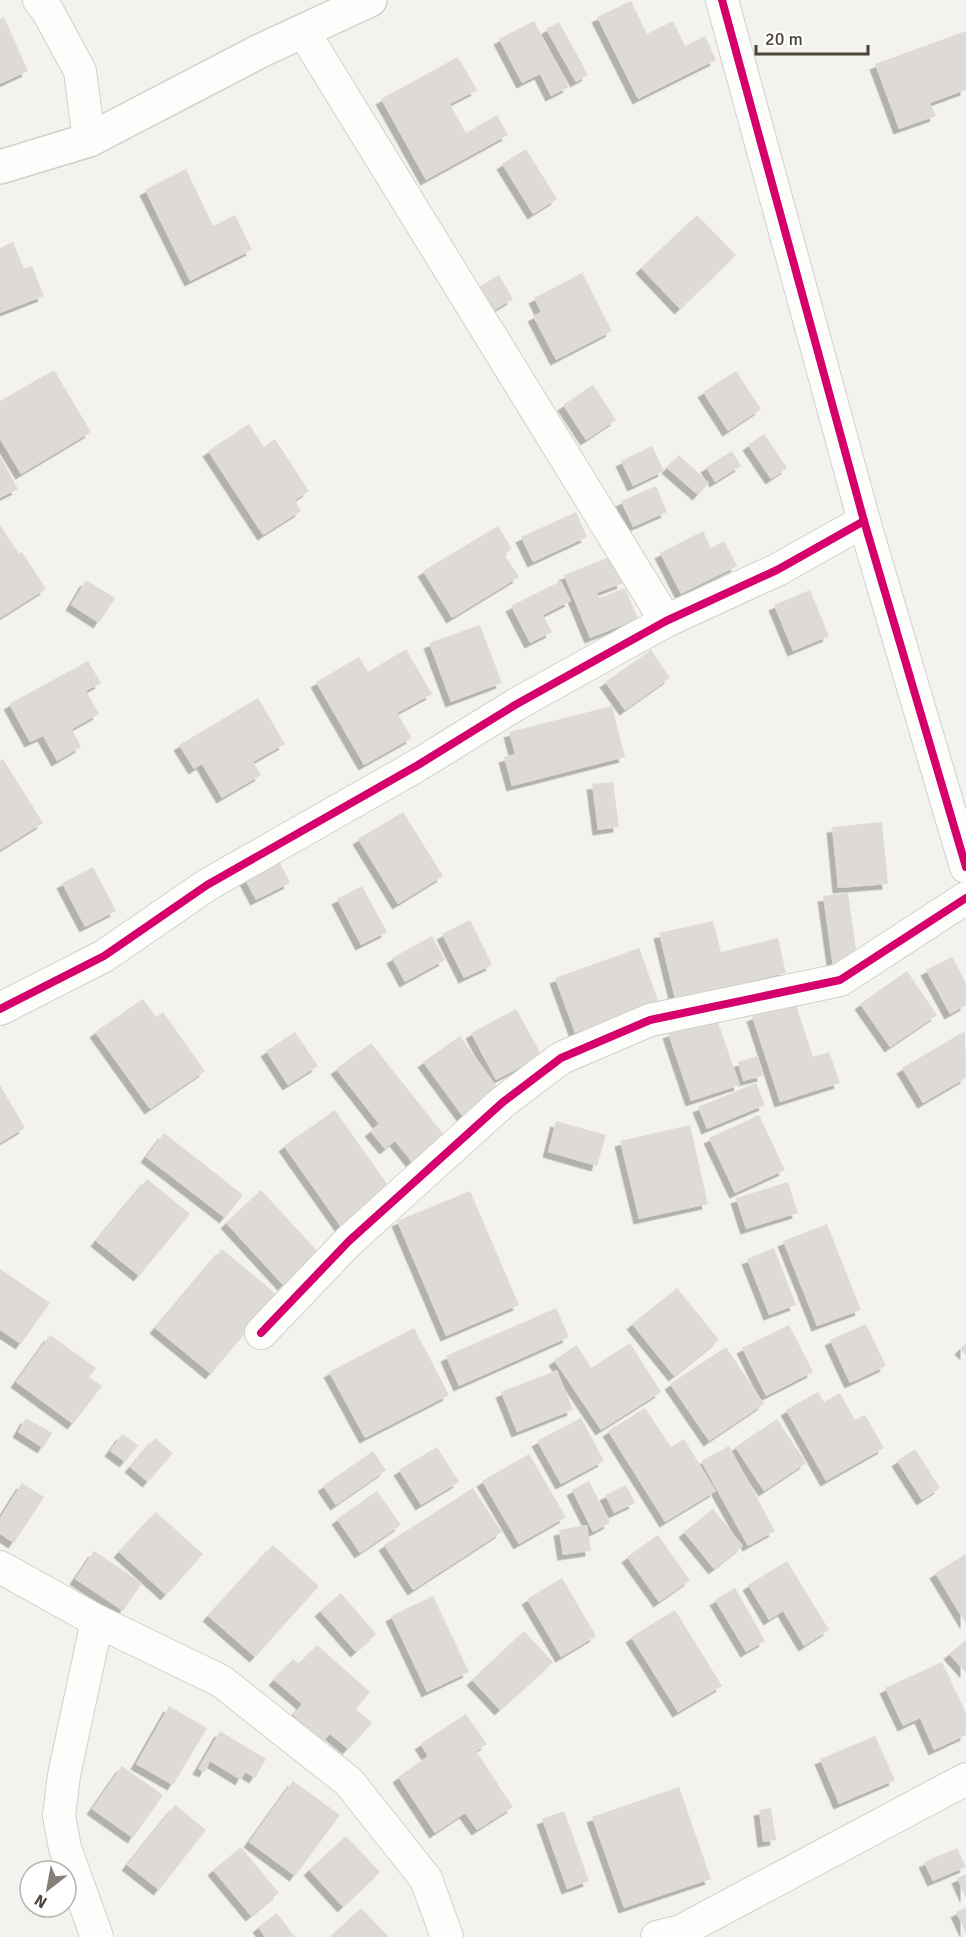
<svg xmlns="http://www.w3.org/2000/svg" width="966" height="1937" font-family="Signika,sans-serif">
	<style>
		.building { fill: #dedbd6; filter: url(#shadow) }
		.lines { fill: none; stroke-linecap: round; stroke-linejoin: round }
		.minor-casing { stroke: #d2d0cb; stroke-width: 34 }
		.tertiary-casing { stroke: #d2d0cb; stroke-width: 36 }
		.minor { stroke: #fdfdfc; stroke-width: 32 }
		.tertiary { stroke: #fdfdfc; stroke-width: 33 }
		.cycleway-casing { stroke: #fff; stroke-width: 11 }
		.cycleway { stroke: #d6006c; stroke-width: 8 }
	</style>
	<defs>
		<filter id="shadow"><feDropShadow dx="-5.5" dy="5.5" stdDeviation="0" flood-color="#0004"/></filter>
	</defs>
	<rect width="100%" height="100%" fill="#f4f2ee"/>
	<g class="building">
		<path d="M 631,1 L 647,34 L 673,21 L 685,46 L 705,36 L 716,60 L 638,99 L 597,17 Z"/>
		<path d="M 4,17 L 28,71 L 0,84 L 0,19 Z"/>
		<path d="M 534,21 L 569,87 L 551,96 L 540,74 L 522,83 L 499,39 Z"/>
		<path d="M 559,22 L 588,75 L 576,82 L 546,29 Z"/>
		<path d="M 966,31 L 966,90 L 930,103 L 936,116 L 899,129 L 875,64 Z"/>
		<path d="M 458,57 L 477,90 L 450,104 L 466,133 L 497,115 L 508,135 L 426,180 L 381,99 Z"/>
		<path d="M 526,149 L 557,199 L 533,214 L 502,164 Z"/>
		<path d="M 186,169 L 213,226 L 235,215 L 252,250 L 190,281 L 145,190 Z"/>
		<path d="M 697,215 L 736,255 L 680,309 L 641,268 Z"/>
		<path d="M 13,242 L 24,269 L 32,266 L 44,296 L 0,313 L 0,248 Z"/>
		<path d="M 582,273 L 612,331 L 556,360 L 533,316 L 541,312 L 534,298 Z"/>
		<path d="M 499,275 L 513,299 L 494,310 L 480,286 Z"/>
		<path d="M 54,370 L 91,432 L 21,474 L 0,439 L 0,401 Z"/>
		<path d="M 736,371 L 761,409 L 728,431 L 703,392 Z"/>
		<path d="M 593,385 L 616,420 L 586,440 L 563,405 Z"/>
		<path d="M 249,424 L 264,447 L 275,439 L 309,491 L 295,500 L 301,511 L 263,535 L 208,451 Z"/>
		<path d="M 764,434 L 787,468 L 771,479 L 748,445 Z"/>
		<path d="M 652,446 L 664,471 L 633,486 L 621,461 Z"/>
		<path d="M 732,451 L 741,466 L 715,482 L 706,467 Z"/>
		<path d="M 679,455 L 709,483 L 698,495 L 667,468 Z"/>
		<path d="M 0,456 L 18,489 L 0,498 Z"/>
		<path d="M 656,486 L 667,512 L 633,527 L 621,501 Z"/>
		<path d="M 576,512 L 587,537 L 533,562 L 521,537 Z"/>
		<path d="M 0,525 L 19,554 L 22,552 L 46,589 L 0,618 Z"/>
		<path d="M 498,526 L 512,549 L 504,554 L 519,577 L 452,618 L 423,571 Z"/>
		<path d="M 703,531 L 711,548 L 724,541 L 737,566 L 681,594 L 660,553 Z"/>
		<path d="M 612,556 L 623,583 L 597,593 L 599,598 L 625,588 L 638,619 L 590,638 L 564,575 Z"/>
		<path d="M 86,580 L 115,598 L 99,623 L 71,605 Z"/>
		<path d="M 561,581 L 571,601 L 543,615 L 552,632 L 530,643 L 511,606 Z"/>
		<path d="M 810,590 L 829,636 L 793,651 L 774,605 Z"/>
		<path d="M 480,625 L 502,683 L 451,702 L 429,643 Z"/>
		<path d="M 406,649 L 432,694 L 397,713 L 412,738 L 364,765 L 316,682 L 359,657 L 368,672 Z"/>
		<path d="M 651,650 L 670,678 L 625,710 L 605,682 Z"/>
		<path d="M 88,661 L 101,683 L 86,691 L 99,714 L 72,729 L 81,747 L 57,761 L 43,736 L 30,742 L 9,704 Z"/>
		<path d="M 258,698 L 285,744 L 253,762 L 261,775 L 222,798 L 202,764 L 194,769 L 179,745 Z"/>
		<path d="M 612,706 L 625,757 L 512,786 L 504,757 L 515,754 L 509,732 Z"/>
		<path d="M 3,759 L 43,823 L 0,850 L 0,761 Z"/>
		<path d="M 613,782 L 619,827 L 598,830 L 592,784 Z"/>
		<path d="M 403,812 L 443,876 L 398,904 L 358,839 Z"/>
		<path d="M 882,822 L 888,884 L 838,888 L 832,827 Z"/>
		<path d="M 277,857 L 290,883 L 256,900 L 242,874 Z"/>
		<path d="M 93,867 L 116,911 L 85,927 L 62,883 Z"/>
		<path d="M 362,886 L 387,932 L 361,945 L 337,899 Z"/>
		<path d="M 848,893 L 858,963 L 833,967 L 823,896 Z"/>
		<path d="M 470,920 L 492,965 L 464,978 L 442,934 Z"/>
		<path d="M 713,921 L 721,952 L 778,938 L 786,973 L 675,999 L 659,933 Z"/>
		<path d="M 432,936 L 445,960 L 405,982 L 392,958 Z"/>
		<path d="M 639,948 L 659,1003 L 575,1033 L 555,978 Z"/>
		<path d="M 952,957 L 966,983 L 966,1005 L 950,1014 L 926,970 Z"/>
		<path d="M 907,971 L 937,1015 L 890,1047 L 860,1004 Z"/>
		<path d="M 143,999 L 156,1017 L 163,1012 L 205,1071 L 150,1109 L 95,1032 Z"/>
		<path d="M 795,1002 L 813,1057 L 829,1052 L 840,1083 L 780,1102 L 752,1016 Z"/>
		<path d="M 516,1009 L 542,1056 L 496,1080 L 471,1033 Z"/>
		<path d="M 716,1017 L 740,1085 L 691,1101 L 668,1033 Z"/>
		<path d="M 965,1031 L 966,1078 L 923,1103 L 902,1068 Z"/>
		<path d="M 295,1032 L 318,1066 L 288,1085 L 266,1051 Z"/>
		<path d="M 460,1036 L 503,1095 L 466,1121 L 423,1062 Z"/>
		<path d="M 371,1043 L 452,1145 L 419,1171 L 395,1141 L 385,1149 L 370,1131 L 379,1124 L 336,1069 Z"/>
		<path d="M 758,1056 L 763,1076 L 743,1081 L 738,1062 Z"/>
		<path d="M 756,1083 L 765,1105 L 707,1129 L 698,1107 Z"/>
		<path d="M 0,1085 L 25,1128 L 0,1143 Z"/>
		<path d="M 335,1110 L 392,1191 L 341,1227 L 284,1146 Z"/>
		<path d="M 759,1115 L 785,1170 L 735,1193 L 709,1138 Z"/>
		<path d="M 556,1121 L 606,1135 L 597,1166 L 548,1152 Z"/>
		<path d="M 690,1125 L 708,1204 L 639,1219 L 620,1141 Z"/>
		<path d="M 164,1133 L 243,1195 L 225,1218 L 146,1157 Z"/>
		<path d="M 147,1179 L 190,1214 L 139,1276 L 96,1241 Z"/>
		<path d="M 788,1182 L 798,1213 L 746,1229 L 736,1198 Z"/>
		<path d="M 261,1190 L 319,1253 L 283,1285 L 226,1223 Z"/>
		<path d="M 470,1191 L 519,1305 L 446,1336 L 397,1221 Z"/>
		<path d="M 827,1224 L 861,1310 L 817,1326 L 783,1241 Z"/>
		<path d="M 774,1248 L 796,1305 L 769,1315 L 747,1259 Z"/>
		<path d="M 222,1249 L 277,1295 L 211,1374 L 155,1328 Z"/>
		<path d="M 0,1269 L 50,1303 L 21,1344 L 0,1330 Z"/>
		<path d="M 677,1288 L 719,1340 L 674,1376 L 632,1324 Z"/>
		<path d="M 556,1308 L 569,1337 L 459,1386 L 446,1356 Z"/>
		<path d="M 866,1324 L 886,1366 L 850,1383 L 830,1340 Z"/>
		<path d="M 789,1325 L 813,1372 L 766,1396 L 742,1348 Z"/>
		<path d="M 414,1328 L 449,1395 L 365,1438 L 329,1372 Z"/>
		<path d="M 50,1335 L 96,1368 L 89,1377 L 102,1386 L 73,1424 L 16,1382 Z"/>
		<path d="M 630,1343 L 661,1392 L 601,1430 L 554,1360 L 577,1345 L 591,1368 Z"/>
		<path d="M 966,1343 L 966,1355 L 960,1349 Z"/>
		<path d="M 726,1347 L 764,1404 L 709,1441 L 670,1384 Z"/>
		<path d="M 557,1370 L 573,1410 L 517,1432 L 501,1392 Z"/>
		<path d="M 818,1392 L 824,1402 L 840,1393 L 855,1420 L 865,1415 L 884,1448 L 826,1481 L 786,1410 Z"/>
		<path d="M 645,1408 L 671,1447 L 684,1439 L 716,1491 L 665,1522 L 608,1431 Z"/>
		<path d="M 26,1418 L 52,1433 L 43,1448 L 18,1432 Z"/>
		<path d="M 581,1418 L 604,1461 L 561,1484 L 537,1441 Z"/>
		<path d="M 777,1419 L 806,1463 L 764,1491 L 735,1447 Z"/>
		<path d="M 122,1434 L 138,1445 L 125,1462 L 110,1451 Z"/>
		<path d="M 155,1438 L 173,1453 L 148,1482 L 130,1467 Z"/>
		<path d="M 729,1446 L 775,1531 L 748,1546 L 701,1461 Z"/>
		<path d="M 437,1447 L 459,1482 L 421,1505 L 399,1470 Z"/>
		<path d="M 915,1449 L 940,1488 L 922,1500 L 897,1461 Z"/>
		<path d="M 373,1451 L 386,1470 L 336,1505 L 323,1486 Z"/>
		<path d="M 529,1454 L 566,1517 L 519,1544 L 482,1481 Z"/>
		<path d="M 589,1481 L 610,1523 L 593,1532 L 572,1490 Z"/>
		<path d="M 22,1483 L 44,1497 L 14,1543 L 0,1534 L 0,1518 Z"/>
		<path d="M 626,1485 L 635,1503 L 614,1513 L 605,1495 Z"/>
		<path d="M 473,1488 L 502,1532 L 413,1590 L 384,1545 Z"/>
		<path d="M 377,1491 L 401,1525 L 360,1553 L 337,1519 Z"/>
		<path d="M 713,1509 L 743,1546 L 714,1569 L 684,1532 Z"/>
		<path d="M 156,1512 L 203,1554 L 166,1595 L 119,1552 Z"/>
		<path d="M 587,1525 L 591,1551 L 563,1555 L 559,1530 Z"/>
		<path d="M 658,1535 L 690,1580 L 659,1602 L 627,1557 Z"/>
		<path d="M 273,1545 L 319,1586 L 255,1657 L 208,1616 Z"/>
		<path d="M 94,1551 L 142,1583 L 123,1611 L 75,1579 Z"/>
		<path d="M 966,1554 L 966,1624 L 935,1573 Z"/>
		<path d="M 787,1561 L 829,1630 L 804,1646 L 783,1611 L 769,1620 L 748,1585 Z"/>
		<path d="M 562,1578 L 596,1636 L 561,1657 L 527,1599 Z"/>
		<path d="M 735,1588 L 765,1641 L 746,1652 L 715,1600 Z"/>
		<path d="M 341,1593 L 376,1634 L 356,1652 L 320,1611 Z"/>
		<path d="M 433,1596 L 469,1672 L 427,1692 L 391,1616 Z"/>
		<path d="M 675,1610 L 722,1686 L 678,1712 L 631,1637 Z"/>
		<path d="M 524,1631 L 553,1662 L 500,1710 L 472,1680 Z"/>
		<path d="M 966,1640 L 966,1673 L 949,1654 Z"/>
		<path d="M 317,1645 L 370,1692 L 356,1709 L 372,1723 L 348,1749 L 330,1734 L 322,1742 L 293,1715 L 302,1704 L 274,1680 L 293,1659 L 299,1664 Z"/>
		<path d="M 942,1662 L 966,1713 L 966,1735 L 934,1750 L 920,1718 L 903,1726 L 885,1688 Z"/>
		<path d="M 169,1706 L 207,1728 L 173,1785 L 136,1764 Z"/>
		<path d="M 466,1714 L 487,1744 L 476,1751 L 513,1807 L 477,1830 L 465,1813 L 435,1833 L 398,1777 L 428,1756 L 420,1744 Z"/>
		<path d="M 220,1731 L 266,1759 L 255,1778 L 245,1772 L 241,1780 L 210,1761 L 205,1772 L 198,1769 Z"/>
		<path d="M 875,1736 L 895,1780 L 839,1804 L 820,1759 Z"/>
		<path d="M 122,1766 L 163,1795 L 133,1838 L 92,1809 Z"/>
		<path d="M 293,1781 L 340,1815 L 295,1876 L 249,1842 Z"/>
		<path d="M 679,1787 L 711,1879 L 624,1908 L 592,1817 Z"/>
		<path d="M 175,1805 L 206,1830 L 159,1890 L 127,1865 Z"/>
		<path d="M 771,1808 L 776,1840 L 763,1842 L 759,1810 Z"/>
		<path d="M 564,1811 L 589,1881 L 567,1889 L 542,1819 Z"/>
		<path d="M 346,1836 L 380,1872 L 343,1907 L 309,1870 Z"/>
		<path d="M 241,1847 L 279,1893 L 251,1916 L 213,1870 Z"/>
		<path d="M 957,1848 L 966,1867 L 933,1881 L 924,1862 Z"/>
		<path d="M 966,1874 L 966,1898 L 957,1878 Z"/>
		<path d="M 966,1907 L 966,1933 L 956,1912 Z"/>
		<path d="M 361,1908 L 389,1937 L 330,1937 Z"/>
		<path d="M 277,1913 L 295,1937 L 265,1937 L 258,1927 Z"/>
	</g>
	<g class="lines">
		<defs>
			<g id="minor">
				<path d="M 39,0 L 47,10 L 80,71 L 89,140"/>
				<path d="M 722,0 L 864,521 L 966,867"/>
				<path d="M 303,31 L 666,621"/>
				<path d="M 0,1009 L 104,956 L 207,885 L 418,765 L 515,705 L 666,621 L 777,570 L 864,521"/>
				<path d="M 261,1333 L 349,1241 L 503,1102 L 561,1058 L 650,1020 L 840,980 L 966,898"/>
				<path d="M 0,1567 L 97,1621 L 221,1681 L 349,1782 L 426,1879 L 447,1937"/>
				<path d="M 97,1937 L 65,1848 L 59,1816 L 64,1775 L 97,1621"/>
				<path d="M 657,1937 L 681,1931 L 966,1779"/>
			</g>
			<path id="tertiary" d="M 0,167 L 89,140 L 262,50 L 370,0"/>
		</defs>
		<use href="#minor" class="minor-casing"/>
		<use href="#tertiary" class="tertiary-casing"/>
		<use href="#minor" class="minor"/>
		<use href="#tertiary" class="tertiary"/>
		<defs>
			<g id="cycleway">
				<path d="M 722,0 L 864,521 L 966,867"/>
				<path d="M 0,1009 L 104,956 L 207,885 L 418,765 L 515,705 L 666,621 L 777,570 L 864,521"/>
				<path d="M 261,1333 L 349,1241 L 503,1102 L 561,1058 L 650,1020 L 840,980 L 966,898"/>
			</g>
		</defs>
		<use href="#cycleway" class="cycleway-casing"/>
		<use href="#cycleway" class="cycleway"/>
	</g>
	<g transform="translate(48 1889) rotate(211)"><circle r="28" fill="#ffffff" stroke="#b7b4b0" stroke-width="1.5"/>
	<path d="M0-4.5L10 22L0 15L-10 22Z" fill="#868178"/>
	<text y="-9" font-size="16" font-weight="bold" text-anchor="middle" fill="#4b4439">N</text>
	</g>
	<path d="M756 45v9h112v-9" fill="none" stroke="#4b4439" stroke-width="3"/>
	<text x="765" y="45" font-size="18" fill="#4b4439" stroke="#ffffff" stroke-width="4.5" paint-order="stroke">20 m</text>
</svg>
